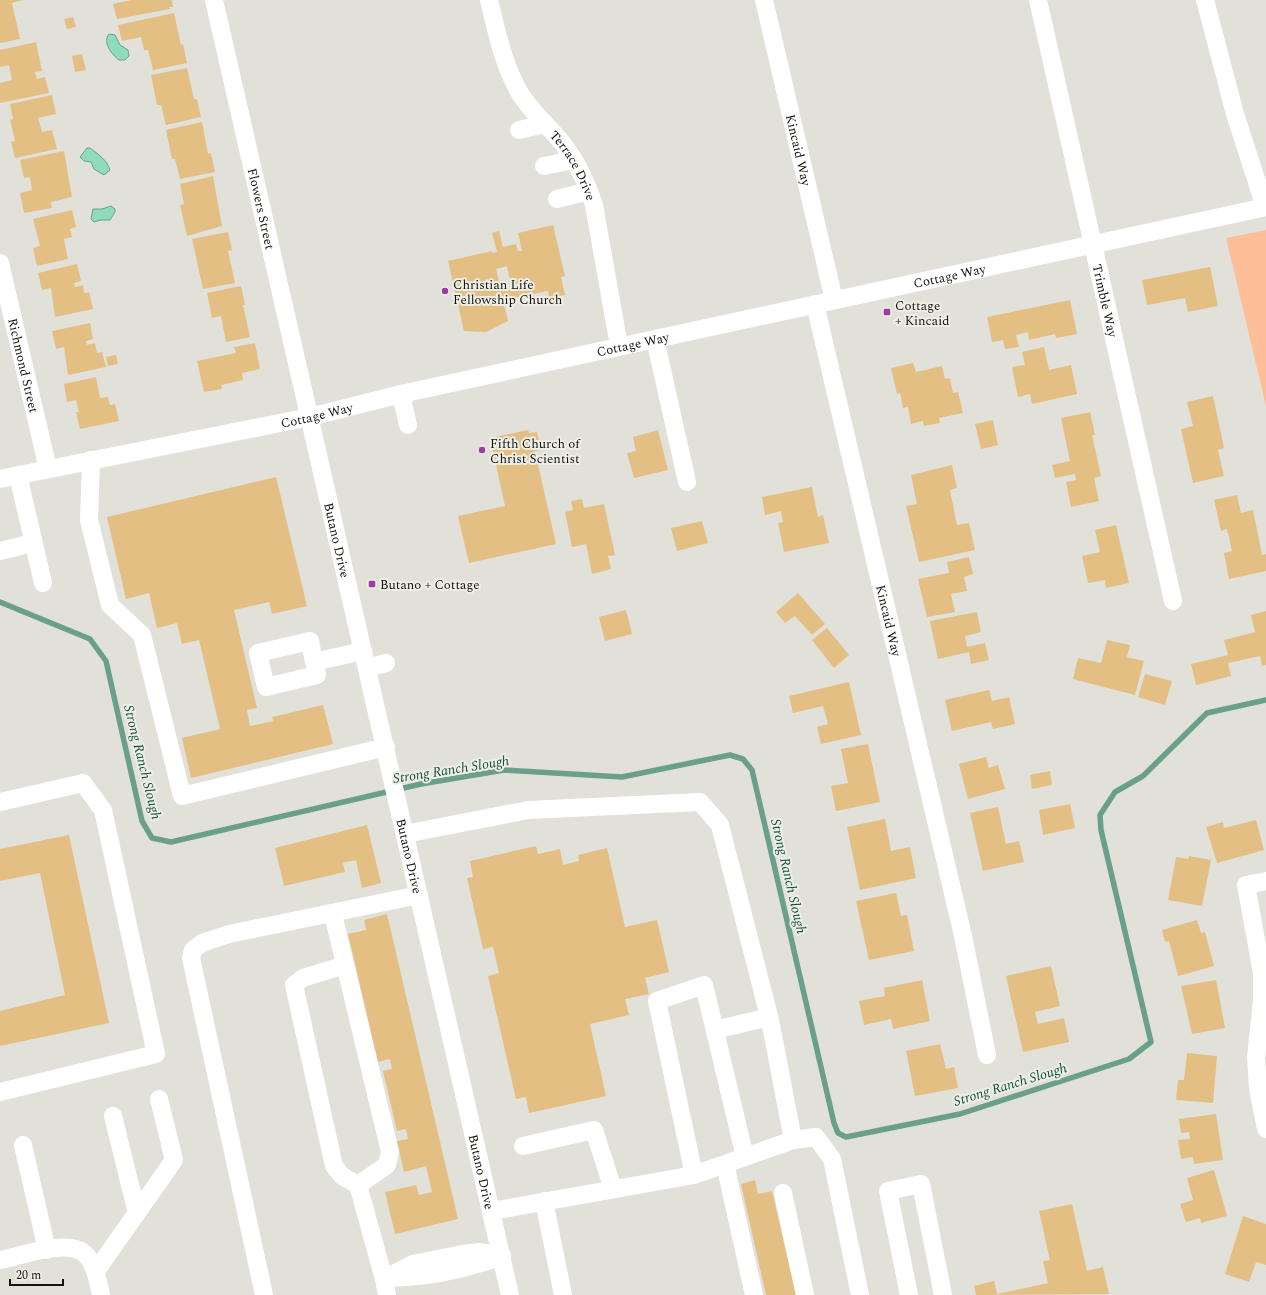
<svg xmlns="http://www.w3.org/2000/svg" width="1266" height="1295" font-family="Spectral,serif">
	<style>
		.green { fill: #febe9a }
		.water { fill: #8fdcbd; stroke: #6a9f89 }
		.lines { fill: none; stroke-linecap: round; stroke-linejoin: round }
		.stream { stroke: #6a9f89; stroke-width: 5.5 }
		.building { fill: #e4bf83; fill-rule: evenodd }
		.minor { stroke: #fff; stroke-width: 18 }
		.poi-dot { fill: #993ca6; stroke: #eeeee6; stroke-width: 1.5 }
		.labels { text-anchor: middle; stroke-width: 4; stroke-linejoin: round; paint-order: stroke }
		.street-label { font-size: 13px; fill: #12120f; stroke: #eeeee6 }
		.poi-label { font-size: 13px; fill: #12120f; stroke: #eeeee6; text-anchor: start }
		.water-label { font-size: 14px; font-style: italic; fill: #13513d; stroke: #eeeee6 }
	</style>
	<rect width="100%" height="100%" fill="#e1e1d9"/>
	<path class="green" d="M 1266,230 L 1266,406 L 1226,238 Z"/>
	<g class="water">
		<path d="M 109,34 L 115,35 L 120,45 L 128,50 L 129,56 L 125,60 L 119,60 C 112,55 102,42 109,34 Z"/>
		<path d="M 87,148 L 90,148 C 98,154 107,160 110,170 L 104,175 L 94,169 L 91,162 L 84,161 L 80,157 Z"/>
		<path d="M 111,206 L 115,209 L 115,212 L 110,220 L 101,220 L 94,222 L 91,219 L 93,209 L 102,209 Z"/>
	</g>
	<g class="lines">
		<path class="stream" d="M 0,602 L 90,639 L 106,661 L 142,821 L 152,838 L 171,842 L 421,784 L 504,770 L 622,777 L 730,755 L 743,759 L 752,770 L 834,1123 L 838,1133 L 846,1137 L 960,1114 L 1129,1059 L 1151,1042 L 1101,830 L 1100,815 L 1115,792 L 1143,776 L 1207,713 L 1266,700"/>
	</g>
	<g class="building">
		<path d="M 0,0 L 23,0 L 12,3 L 20,39 L 0,43 Z"/>
		<path d="M 132,0 L 172,0 L 173,7 L 169,7 L 170,9 L 117,19 L 113,4 Z"/>
		<path d="M 174,13 L 181,45 L 183,44 L 187,63 L 153,70 L 148,50 L 144,50 L 141,37 L 122,41 L 118,25 Z"/>
		<path d="M 73,17 L 76,27 L 67,29 L 64,19 Z"/>
		<path d="M 36,42 L 42,71 L 35,72 L 37,79 L 45,77 L 49,93 L 0,103 L 0,83 L 12,80 L 9,65 L 0,67 L 0,50 Z"/>
		<path d="M 82,54 L 86,70 L 75,72 L 72,56 Z"/>
		<path d="M 187,68 L 194,99 L 197,99 L 201,117 L 166,125 L 161,105 L 157,105 L 151,75 Z"/>
		<path d="M 52,95 L 56,114 L 38,118 L 42,132 L 52,130 L 57,149 L 15,158 L 11,142 L 15,141 L 10,120 L 13,119 L 10,104 Z"/>
		<path d="M 202,122 L 208,154 L 211,153 L 215,172 L 180,179 L 175,159 L 172,159 L 166,130 Z"/>
		<path d="M 64,151 L 72,197 L 51,202 L 52,208 L 24,213 L 20,193 L 32,190 L 30,177 L 24,178 L 20,160 Z"/>
		<path d="M 213,176 L 222,226 L 187,236 L 180,205 L 184,204 L 180,184 Z"/>
		<path d="M 72,210 L 76,227 L 70,229 L 72,237 L 64,239 L 68,259 L 37,266 L 33,248 L 40,246 L 33,219 Z"/>
		<path d="M 553,225 L 565,276 L 561,277 L 565,295 L 549,298 L 548,291 L 503,300 L 508,321 L 486,332 L 464,331 L 448,261 L 492,251 L 492,253 L 497,252 L 492,233 L 499,231 L 503,247 L 516,244 L 518,251 L 522,251 L 518,233 ZM 507,266 L 512,289 L 501,291 L 496,269 Z"/>
		<path d="M 228,232 L 232,250 L 228,251 L 235,283 L 203,289 L 192,239 Z"/>
		<path d="M 77,264 L 81,281 L 74,283 L 75,287 L 83,285 L 84,293 L 89,292 L 93,309 L 55,317 L 51,288 L 42,290 L 38,273 Z"/>
		<path d="M 1210,267 L 1218,306 L 1188,312 L 1185,298 L 1147,305 L 1142,280 Z"/>
		<path d="M 241,286 L 245,305 L 243,305 L 250,337 L 226,342 L 221,316 L 212,318 L 207,293 Z"/>
		<path d="M 1070,300 L 1077,334 L 1056,338 L 1055,334 L 1029,340 L 1028,332 L 1016,335 L 1019,347 L 1005,349 L 1003,340 L 992,342 L 987,317 Z"/>
		<path d="M 90,323 L 93,339 L 86,341 L 87,345 L 95,343 L 97,353 L 102,352 L 106,367 L 68,375 L 64,347 L 56,349 L 52,331 Z"/>
		<path d="M 255,343 L 260,369 L 242,373 L 243,380 L 221,385 L 222,389 L 204,392 L 197,361 L 236,353 L 234,347 Z"/>
		<path d="M 1044,347 L 1049,370 L 1071,365 L 1077,394 L 1032,404 L 1030,394 L 1018,397 L 1012,367 L 1025,365 L 1022,352 Z"/>
		<path d="M 116,355 L 118,364 L 108,366 L 106,357 Z"/>
		<path d="M 913,363 L 916,372 L 942,366 L 945,379 L 950,378 L 953,393 L 958,392 L 963,413 L 939,418 L 940,423 L 924,426 L 923,421 L 911,424 L 908,407 L 903,408 L 900,393 L 897,394 L 891,368 Z"/>
		<path d="M 96,377 L 100,398 L 108,397 L 110,405 L 115,404 L 119,421 L 80,429 L 76,412 L 79,412 L 76,400 L 67,402 L 64,384 Z"/>
		<path d="M 1213,396 L 1224,448 L 1218,450 L 1224,476 L 1193,483 L 1181,429 L 1193,426 L 1187,402 Z"/>
		<path d="M 1090,412 L 1095,435 L 1092,435 L 1101,476 L 1094,478 L 1099,501 L 1071,507 L 1066,482 L 1076,480 L 1075,474 L 1055,478 L 1052,465 L 1070,461 L 1061,418 Z"/>
		<path d="M 993,420 L 998,445 L 981,449 L 975,424 Z"/>
		<path d="M 528,430 L 529,433 L 537,432 L 541,450 L 535,451 L 556,544 L 469,563 L 458,516 L 505,506 L 490,438 Z"/>
		<path d="M 658,430 L 668,470 L 634,478 L 627,453 L 636,451 L 633,437 Z"/>
		<path d="M 952,465 L 957,488 L 950,490 L 957,525 L 969,523 L 975,550 L 919,562 L 906,506 L 917,504 L 911,475 Z"/>
		<path d="M 276,477 L 307,606 L 272,614 L 269,602 L 234,610 L 257,708 L 247,710 L 250,726 L 273,721 L 272,717 L 323,705 L 333,744 L 191,778 L 182,738 L 220,729 L 199,640 L 182,644 L 177,623 L 157,628 L 149,593 L 126,599 L 107,517 Z"/>
		<path d="M 812,487 L 818,517 L 823,515 L 829,543 L 784,552 L 778,523 L 783,522 L 781,511 L 765,515 L 762,497 Z"/>
		<path d="M 1237,495 L 1241,513 L 1253,510 L 1262,555 L 1266,554 L 1266,571 L 1229,579 L 1224,553 L 1232,551 L 1227,529 L 1221,531 L 1214,500 Z"/>
		<path d="M 582,499 L 584,508 L 604,504 L 615,555 L 608,556 L 611,569 L 592,574 L 586,544 L 572,547 L 565,512 L 573,510 L 571,501 Z"/>
		<path d="M 702,521 L 708,543 L 677,551 L 671,528 Z"/>
		<path d="M 1116,525 L 1129,583 L 1106,588 L 1105,580 L 1088,583 L 1082,556 L 1100,552 L 1095,530 Z"/>
		<path d="M 969,557 L 973,574 L 964,577 L 967,591 L 951,594 L 955,612 L 927,617 L 918,579 L 949,573 L 947,562 Z"/>
		<path d="M 798,593 L 825,624 L 812,635 L 795,616 L 785,623 L 776,612 Z"/>
		<path d="M 626,610 L 632,634 L 605,641 L 599,617 Z"/>
		<path d="M 1266,611 L 1266,665 L 1262,666 L 1260,656 L 1228,663 L 1231,676 L 1196,685 L 1191,664 L 1228,655 L 1224,640 L 1255,632 L 1251,615 Z"/>
		<path d="M 977,612 L 981,632 L 965,636 L 967,647 L 985,643 L 989,660 L 971,664 L 969,652 L 938,659 L 930,621 Z"/>
		<path d="M 827,628 L 849,655 L 834,668 L 812,640 Z"/>
		<path d="M 1107,640 L 1130,645 L 1127,657 L 1144,661 L 1135,695 L 1073,679 L 1078,658 L 1101,663 Z"/>
		<path d="M 1145,674 L 1172,681 L 1165,705 L 1138,697 Z"/>
		<path d="M 849,682 L 861,735 L 821,744 L 817,727 L 828,724 L 823,706 L 793,713 L 789,696 Z"/>
		<path d="M 989,690 L 992,701 L 1009,697 L 1015,724 L 993,729 L 991,722 L 952,731 L 945,700 Z"/>
		<path d="M 868,744 L 880,802 L 836,811 L 831,786 L 848,783 L 841,749 Z"/>
		<path d="M 986,757 L 989,768 L 998,765 L 1005,789 L 968,799 L 959,764 Z"/>
		<path d="M 1050,771 L 1052,785 L 1032,789 L 1030,775 Z"/>
		<path d="M 1070,804 L 1075,828 L 1043,835 L 1039,810 Z"/>
		<path d="M 998,807 L 1006,844 L 1019,841 L 1024,862 L 983,871 L 970,813 Z"/>
		<path d="M 885,819 L 891,851 L 910,847 L 916,878 L 860,890 L 847,827 Z"/>
		<path d="M 1256,820 L 1264,850 L 1217,863 L 1206,827 L 1223,822 L 1224,828 Z"/>
		<path d="M 367,825 L 381,883 L 362,888 L 356,860 L 343,863 L 345,872 L 284,886 L 275,848 Z"/>
		<path d="M 69,835 L 109,1023 L 0,1046 L 0,1011 L 65,995 L 40,873 L 0,881 L 0,849 Z"/>
		<path d="M 536,846 L 538,854 L 560,849 L 563,865 L 579,861 L 578,855 L 607,848 L 625,927 L 657,920 L 669,972 L 645,978 L 649,994 L 625,999 L 629,1015 L 590,1024 L 606,1096 L 529,1113 L 526,1097 L 516,1099 L 488,976 L 499,973 L 493,947 L 483,949 L 467,878 L 473,877 L 470,861 Z"/>
		<path d="M 1189,856 L 1211,860 L 1202,906 L 1168,900 L 1176,857 L 1188,859 Z"/>
		<path d="M 896,893 L 901,916 L 907,915 L 914,951 L 869,960 L 856,901 Z"/>
		<path d="M 387,914 L 458,1219 L 395,1234 L 385,1192 L 416,1185 L 419,1195 L 432,1192 L 426,1166 L 404,1172 L 397,1141 L 408,1139 L 406,1129 L 397,1131 L 383,1071 L 392,1069 L 390,1059 L 378,1062 L 348,934 L 366,930 L 364,920 Z"/>
		<path d="M 1197,920 L 1201,933 L 1205,932 L 1214,966 L 1178,976 L 1169,941 L 1165,942 L 1162,930 Z"/>
		<path d="M 1051,966 L 1060,1006 L 1035,1012 L 1038,1024 L 1064,1018 L 1069,1042 L 1023,1052 L 1006,976 Z"/>
		<path d="M 922,980 L 930,1021 L 893,1029 L 891,1019 L 864,1025 L 859,1001 L 885,996 L 884,988 Z"/>
		<path d="M 1216,980 L 1225,1028 L 1192,1034 L 1181,986 Z"/>
		<path d="M 940,1044 L 946,1069 L 954,1067 L 958,1088 L 915,1096 L 906,1051 Z"/>
		<path d="M 1187,1053 L 1217,1056 L 1213,1103 L 1176,1100 L 1178,1080 L 1184,1080 Z"/>
		<path d="M 1216,1114 L 1223,1160 L 1194,1164 L 1193,1157 L 1181,1159 L 1178,1140 L 1190,1139 L 1189,1132 L 1181,1133 L 1179,1119 Z"/>
		<path d="M 1214,1170 L 1227,1216 L 1201,1223 L 1200,1218 L 1186,1222 L 1180,1204 L 1193,1200 L 1187,1178 Z"/>
		<path d="M 755,1180 L 758,1194 L 772,1191 L 796,1295 L 766,1295 L 741,1184 Z"/>
		<path d="M 1072,1204 L 1087,1271 L 1103,1267 L 1109,1294 L 976,1295 L 974,1286 L 994,1281 L 997,1294 L 1048,1283 L 1043,1261 L 1050,1260 L 1039,1211 Z"/>
		<path d="M 1243,1216 L 1266,1224 L 1266,1265 L 1256,1262 L 1249,1282 L 1225,1274 Z"/>
	</g>
	<g class="lines">
		<g class="minor">
			<path id="s1" d="M 214,0 L 510,1295"/>
			<path id="s2" d="M 489,0 C 497,33 503,65 521,95 C 531,111 546,124 558,138 C 575,157 586,181 594,205 L 619,346"/>
			<path id="s3" d="M 764,0 L 834,300"/>
			<path id="s4" d="M 1038,0 L 1173,601"/>
			<path d="M 1205,0 L 1235,114 L 1265,207"/>
			<path d="M 519,130 L 545,124"/>
			<path d="M 544,166 L 574,160"/>
			<path d="M 557,199 L 589,191"/>
			<path id="s5" d="M 0,263 L 48,469"/>
			<path id="s6" d="M 815,304 L 963,936 L 987,1055"/>
			<path d="M 655,339 L 687,482"/>
			<path d="M 401,394 L 408,425"/>
			<path d="M 91,460 L 89,520 L 110,605 L 142,635 L 182,796 L 386,747"/>
			<path d="M 18,475 L 43,583"/>
			<path id="s7" d="M 0,479 L 310,417 L 401,394 L 1266,207"/>
			<path d="M 0,551 L 33,543"/>
			<path d="M 314,662 L 310,641 L 258,653 L 266,687 L 317,675 L 314,662 L 363,651"/>
			<path d="M 367,668 L 386,663"/>
			<path d="M 0,802 L 83,783 L 103,810 L 156,1054 L 0,1092"/>
			<path d="M 405,834 L 528,810 L 700,802 L 720,825 L 770,1020 L 793,1140 L 694,1175 L 492,1211"/>
			<path d="M 1266,881 L 1246,885 L 1262,973 L 1262,1000 L 1256,1058 L 1258,1088 L 1266,1129"/>
			<path d="M 333,914 L 390,1152 L 387,1165 L 358,1185"/>
			<path d="M 345,965 L 303,978 L 294,985 L 334,1166 L 342,1176 L 358,1185 L 384,1279 L 387,1295"/>
			<path d="M 715,1030 L 769,1017"/>
			<path d="M 113,1116 L 137,1213"/>
			<path d="M 793,1140 L 816,1137 L 832,1159 L 860,1295"/>
			<path d="M 23,1145 L 47,1250"/>
			<path d="M 523,1146 L 594,1130 L 613,1189"/>
			<path d="M 725,1164 L 754,1295"/>
			<path d="M 694,1175 L 657,1001 L 704,985 L 745,1157"/>
			<path d="M 783,1193 L 805,1295"/>
			<path d="M 544,1201 L 563,1295"/>
			<path d="M 0,1260 C 21,1256 66,1239 84,1253 C 95,1262 98,1282 101,1295"/>
			<path d="M 96,1271 L 174,1160 L 159,1099"/>
			<path d="M 391,1278 C 429,1277 467,1269 502,1256"/>
			<path d="M 384,1279 L 413,1264 L 462,1254 L 480,1252 L 502,1256"/>
			<path d="M 264,1295 L 191,958 L 193,950 L 202,943 L 229,934 L 419,895"/>
			<path d="M 909,1295 L 888,1191 L 921,1184 L 943,1295"/>
		</g>
	</g>
	<g class="poi-dot">
		<circle cx="445" cy="291" r="4"/>
		<rect x="883" y="308" width="8" height="8" rx="2"/>
		<circle cx="482" cy="450" r="4"/>
		<rect x="368" y="580" width="8" height="8" rx="2"/>
	</g>
	<g class="labels">
		<g class="street-label">
			<text dy="5" stroke="none"><textPath href="#s3" startOffset="154">Kincaid Way</textPath></text>
			<text dy="5" stroke="none"><textPath href="#s2" startOffset="189">Terrace Drive</textPath></text>
			<text dy="5" stroke="none"><textPath href="#s1" startOffset="214">Flowers Street</textPath></text>
			<text dy="5" stroke="none"><textPath href="#s7" startOffset="971">Cottage Way</textPath></text>
			<text dy="5" stroke="none"><textPath href="#s4" startOffset="308">Trimble Way</textPath></text>
			<text dy="5" stroke="none"><textPath href="#s7" startOffset="647">Cottage Way</textPath></text>
			<text dy="5" stroke="none"><textPath href="#s5" startOffset="105">Richmond Street</textPath></text>
			<text dy="5" stroke="none"><textPath href="#s7" startOffset="323">Cottage Way</textPath></text>
			<text dy="5" stroke="none"><textPath href="#s1" startOffset="554">Butano Drive</textPath></text>
			<text dy="5" stroke="none"><textPath href="#s6" startOffset="325">Kincaid Way</textPath></text>
			<text dy="5" stroke="none"><textPath href="#s1" startOffset="878">Butano Drive</textPath></text>
			<text dy="5" stroke="none"><textPath href="#s1" startOffset="1202">Butano Drive</textPath></text>
		</g>
		<g class="poi-label">
			<text x="453" y="289">Christian Life<tspan x="453" dy="15">Fellowship Church</tspan></text>
			<text x="895" y="310">Cottage<tspan x="895" dy="15">+ Kincaid</tspan></text>
			<text x="490" y="448">Fifth Church of<tspan x="490" dy="15">Christ Scientist</tspan></text>
			<text x="380" y="589">Butano + Cottage</text>
		</g>
		<g class="water-label">
			<text transform="translate(143 762) rotate(76)" y="5">Strong Ranch Slough</text>
			<text transform="translate(451 769) rotate(-9)" y="5">Strong Ranch Slough</text>
			<text transform="translate(789 876) rotate(77)" y="5">Strong Ranch Slough</text>
			<text transform="translate(1010 1084) rotate(-17)" y="5">Strong Ranch Slough</text>
		</g>
	</g>
	<path d="M10 1279v6h53v-6" fill="none" stroke="#12120f" stroke-width="2"/>
	<text x="16" y="1279" font-size="12" fill="#12120f" stroke="#eeeee6" stroke-width="3" paint-order="stroke">20 m</text>
</svg>
